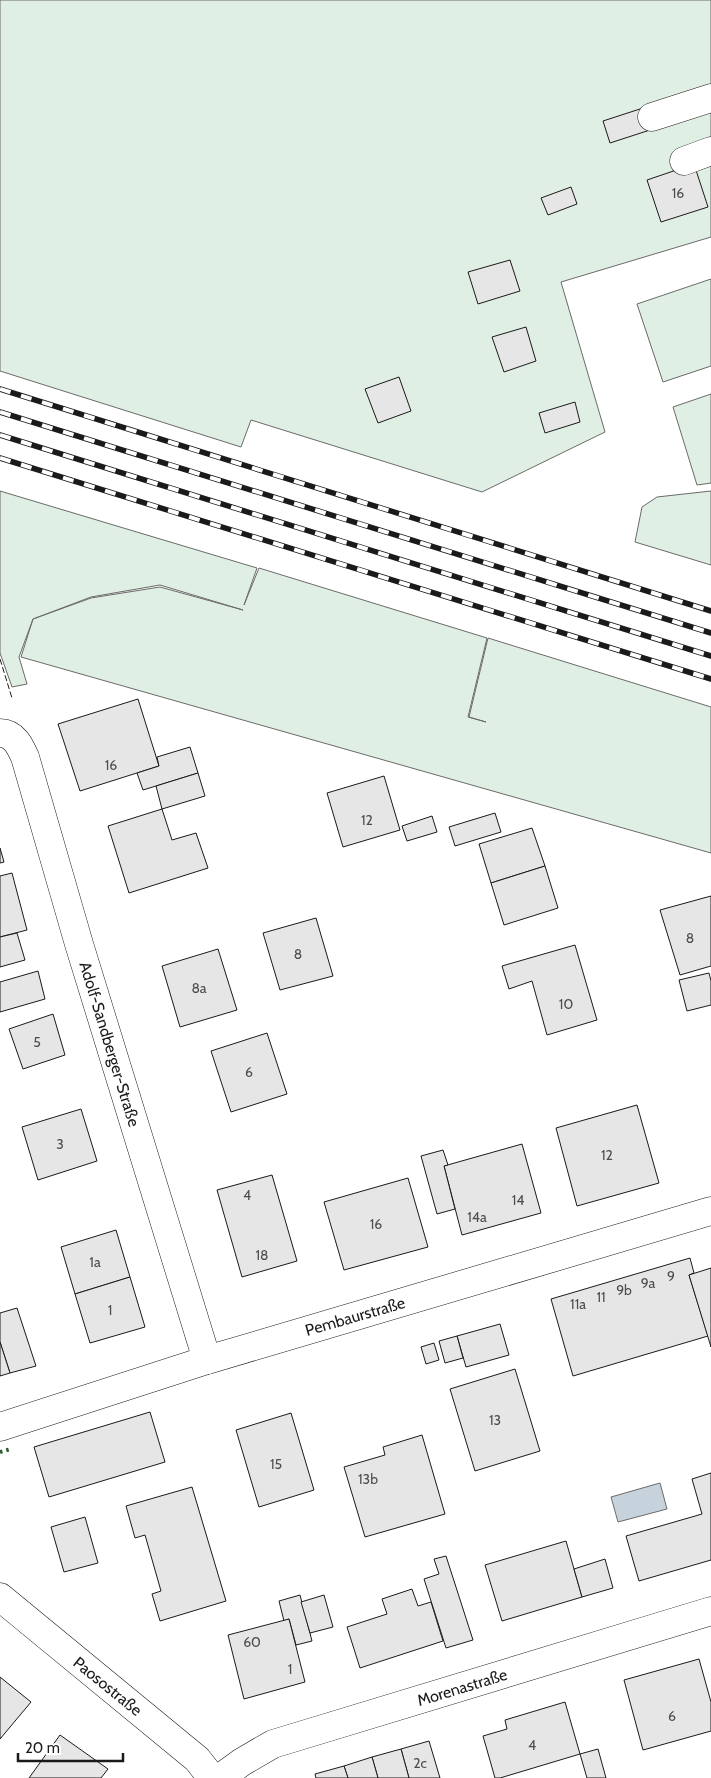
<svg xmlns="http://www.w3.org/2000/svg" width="711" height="1778" font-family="Cabin,sans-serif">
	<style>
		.green { fill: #e0efe3; stroke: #6a6a6a }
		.water { fill: #c6d2dc; stroke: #6a6a6a }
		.building { fill: #e6e6e6; stroke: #1a1a1a }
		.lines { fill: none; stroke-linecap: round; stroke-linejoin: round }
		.minor-casing { stroke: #1a1a1a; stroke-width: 29 }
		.minor { stroke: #fff; stroke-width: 28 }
		.rail-casing { stroke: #1a1a1a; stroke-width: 5.5 }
		.rail { stroke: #fff; stroke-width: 4; stroke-dasharray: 11; stroke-linecap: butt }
		.hedge { stroke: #2b5a34; stroke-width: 4; stroke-dasharray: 2.5 4; stroke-linecap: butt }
		.fence { stroke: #1a1a1a; stroke-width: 1; stroke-dasharray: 6 2.5; stroke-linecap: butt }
		.labels { text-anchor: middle; stroke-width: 4; stroke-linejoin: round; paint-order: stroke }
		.number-label { font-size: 14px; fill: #4d4d4d }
		.street-label { font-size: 16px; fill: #1a1a1a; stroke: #fff }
	</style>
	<rect width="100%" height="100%" fill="#fff"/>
	<g class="green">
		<path d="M 0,0 L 711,0 L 711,237 L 561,282 L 605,432 L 482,492 L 251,420 L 241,447 L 0,371 Z"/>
		<path d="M 711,279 L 711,366 L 663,382 L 637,304 Z"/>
		<path d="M 711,394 L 711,483 L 697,485 L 673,407 Z"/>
		<path d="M 0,491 L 257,568 L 244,605 L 259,568 L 487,638 L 468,717 L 486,722 L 469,717 L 488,638 L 711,707 L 711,853 L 21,657 L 33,619 L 91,598 L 160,587 L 243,610 L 160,585 L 91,597 L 33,619 L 19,657 L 27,684 L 12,687 L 0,653 Z"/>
		<path d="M 711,491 L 711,565 L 635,542 L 642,507 L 657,497 Z"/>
	</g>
	<path class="water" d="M 660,1483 L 667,1509 L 618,1522 L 611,1497 Z"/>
	<g class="building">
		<path d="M 643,108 L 650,130 L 610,143 L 603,121 Z"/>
		<path d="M 694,164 L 708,207 L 661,222 L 647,180 Z"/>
		<path d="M 571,187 L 577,204 L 548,215 L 541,198 Z"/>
		<path d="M 510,260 L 520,291 L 478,304 L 468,272 Z"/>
		<path d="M 526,327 L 536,361 L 504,372 L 492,337 Z"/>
		<path d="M 399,377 L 411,411 L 378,423 L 365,389 Z"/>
		<path d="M 575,402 L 580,422 L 545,433 L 539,413 Z"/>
		<path d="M 138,699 L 159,766 L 80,791 L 58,724 Z"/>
		<path d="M 190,747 L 198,773 L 143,790 L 137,773 L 159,766 L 157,757 Z"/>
		<path d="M 198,773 L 205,796 L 162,809 L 156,786 Z"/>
		<path d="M 384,776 L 400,830 L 343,847 L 327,793 Z"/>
		<path d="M 162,809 L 172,840 L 196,833 L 208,868 L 129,893 L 108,826 Z"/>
		<path d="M 495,813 L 501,832 L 455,846 L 449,827 Z"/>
		<path d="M 432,816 L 437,832 L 407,841 L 402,826 Z"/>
		<path d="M 532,828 L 545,866 L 491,883 L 479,844 Z"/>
		<path d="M 0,848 L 4,862 L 0,863 Z"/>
		<path d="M 545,866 L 558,908 L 504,925 L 491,883 Z"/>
		<path d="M 12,873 L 27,930 L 0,937 L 0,876 Z"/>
		<path d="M 711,896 L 711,966 L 680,975 L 660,910 Z"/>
		<path d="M 316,918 L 333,976 L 280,990 L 263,933 Z"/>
		<path d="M 17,933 L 25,960 L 0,967 L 0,937 Z"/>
		<path d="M 575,945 L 597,1020 L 547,1035 L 532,981 L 509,989 L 502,966 Z"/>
		<path d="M 218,949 L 237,1010 L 180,1027 L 162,966 Z"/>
		<path d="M 38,971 L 45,999 L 0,1012 L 0,982 Z"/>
		<path d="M 709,973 L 711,981 L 711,1005 L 687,1011 L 679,980 Z"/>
		<path d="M 53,1014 L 65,1055 L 23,1069 L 9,1029 Z"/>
		<path d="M 267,1033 L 287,1094 L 231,1112 L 211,1051 Z"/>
		<path d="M 637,1105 L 659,1183 L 577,1206 L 556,1128 Z"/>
		<path d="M 81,1109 L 97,1161 L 38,1180 L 22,1127 Z"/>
		<path d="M 522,1144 L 541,1213 L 462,1235 L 444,1166 Z"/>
		<path d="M 443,1150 L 448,1165 L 444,1166 L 455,1209 L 437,1214 L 421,1156 Z"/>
		<path d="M 272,1175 L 297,1261 L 242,1277 L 217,1190 Z"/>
		<path d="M 408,1178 L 428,1247 L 344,1270 L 324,1202 Z"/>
		<path d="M 116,1230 L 130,1277 L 75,1294 L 61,1247 Z"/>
		<path d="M 690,1258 L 694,1273 L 689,1275 L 708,1336 L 573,1376 L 551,1299 Z"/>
		<path d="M 711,1268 L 711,1347 L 689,1275 Z"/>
		<path d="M 130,1277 L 145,1327 L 90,1343 L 75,1294 Z"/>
		<path d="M 17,1308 L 36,1366 L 10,1373 L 0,1342 L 0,1313 Z"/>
		<path d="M 500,1324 L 509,1355 L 466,1367 L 457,1336 Z"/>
		<path d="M 457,1336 L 463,1358 L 445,1363 L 439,1341 Z"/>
		<path d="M 0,1342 L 10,1373 L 0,1376 Z"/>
		<path d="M 434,1343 L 439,1360 L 426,1364 L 421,1347 Z"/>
		<path d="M 515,1369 L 540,1451 L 475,1471 L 450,1389 Z"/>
		<path d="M 150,1412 L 165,1462 L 49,1497 L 34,1447 Z"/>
		<path d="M 291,1413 L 314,1490 L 259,1507 L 236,1430 Z"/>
		<path d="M 422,1435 L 445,1514 L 365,1537 L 344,1467 L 385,1455 L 383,1447 Z"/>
		<path d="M 711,1473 L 711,1560 L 639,1581 L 626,1536 L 702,1514 L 692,1479 Z"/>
		<path d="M 192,1487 L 226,1601 L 160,1621 L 152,1594 L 161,1591 L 145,1535 L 135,1538 L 126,1506 Z"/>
		<path d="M 85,1517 L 98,1563 L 64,1572 L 51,1527 Z"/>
		<path d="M 566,1541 L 582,1597 L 502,1621 L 485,1565 Z"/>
		<path d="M 446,1556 L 473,1640 L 446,1648 L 424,1579 L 439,1574 L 434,1559 Z"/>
		<path d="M 605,1559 L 613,1588 L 582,1597 L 574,1569 Z"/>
		<path d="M 412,1589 L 418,1606 L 431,1602 L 443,1641 L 360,1668 L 347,1627 L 387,1614 L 382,1599 Z"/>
		<path d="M 300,1595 L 312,1641 L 296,1645 L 289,1619 L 284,1621 L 279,1601 Z"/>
		<path d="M 324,1595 L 333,1627 L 310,1633 L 301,1602 Z"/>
		<path d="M 289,1619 L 305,1682 L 244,1699 L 228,1635 Z"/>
		<path d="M 699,1659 L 711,1702 L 711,1731 L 643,1750 L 624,1680 Z"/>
		<path d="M 0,1677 L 31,1702 L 0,1739 Z"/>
		<path d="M 565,1702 L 580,1754 L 500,1778 L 495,1778 L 483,1736 L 507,1729 L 505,1720 Z"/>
		<path d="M 60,1735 L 108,1769 L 101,1778 L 29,1778 Z"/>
		<path d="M 429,1741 L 440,1778 L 409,1778 L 401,1749 Z"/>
		<path d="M 401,1749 L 409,1778 L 378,1778 L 372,1757 Z"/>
		<path d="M 598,1749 L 606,1778 L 587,1778 L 580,1754 Z"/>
		<path d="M 372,1757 L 378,1778 L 348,1778 L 344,1766 Z"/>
		<path d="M 344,1766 L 348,1778 L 316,1778 L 315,1774 Z"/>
	</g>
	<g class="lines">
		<defs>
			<g id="minor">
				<path d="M 652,117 L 711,98"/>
				<path d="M 684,161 L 711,151"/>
				<path d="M 0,733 C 14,733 20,746 25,757 L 79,944 L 207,1360"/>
				<path d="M 0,1427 L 207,1360 L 711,1211"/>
				<path d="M 0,1597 L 197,1759 L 212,1778"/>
				<path d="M 220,1778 L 242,1762 L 273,1744 L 711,1611"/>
			</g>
		</defs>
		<use href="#minor" class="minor-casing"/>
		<use href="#minor" class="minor"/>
		<defs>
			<g id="rail">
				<path d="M 0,389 L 711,611"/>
				<path d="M 0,412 L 711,633"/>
				<path d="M 0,435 L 711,656"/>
				<path d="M 0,458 L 711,679"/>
			</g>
		</defs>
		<use href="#rail" class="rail-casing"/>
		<use href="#rail" class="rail"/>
		<path class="hedge" d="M 0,1452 L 11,1449"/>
		<path class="fence" d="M 0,659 L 12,698"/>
	</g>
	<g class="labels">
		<g class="number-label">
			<text x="678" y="198">16</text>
			<text x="111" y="770">16</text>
			<text x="367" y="825">12</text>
			<text x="690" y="943">8</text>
			<text x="298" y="959">8</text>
			<text x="199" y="993">8a</text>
			<text x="566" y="1009">10</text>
			<text x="37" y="1047">5</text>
			<text x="249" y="1077">6</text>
			<text x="60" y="1149">3</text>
			<text x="607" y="1160">12</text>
			<text x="247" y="1200">4</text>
			<text x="518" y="1205">14</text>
			<text x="477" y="1222">14a</text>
			<text x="376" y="1229">16</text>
			<text x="262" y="1260">18</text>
			<text x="95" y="1267">1a</text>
			<text x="671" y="1281">9</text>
			<text x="648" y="1288">9a</text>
			<text x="624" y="1295">9b</text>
			<text x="601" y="1302">11</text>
			<text x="578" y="1309">11a</text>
			<text x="110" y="1315">1</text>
			<text x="495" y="1425">13</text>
			<text x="276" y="1469">15</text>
			<text x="368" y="1484">13b</text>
			<text x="252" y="1647">60</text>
			<text x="290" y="1674">1</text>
			<text x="672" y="1721">6</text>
			<text x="532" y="1750">4</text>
			<text x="420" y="1768">2c</text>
		</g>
		<g class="street-label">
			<text transform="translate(110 1044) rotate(73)" y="6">Adolf-Sandberger-Straße</text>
			<text transform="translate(355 1316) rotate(-16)" y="6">Pembaurstraße</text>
			<text transform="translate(108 1686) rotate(39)" y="6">Paosostraße</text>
			<text transform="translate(462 1687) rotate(-17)" y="6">Morenastraße</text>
		</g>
	</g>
	<path d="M18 1753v8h105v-8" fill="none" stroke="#1a1a1a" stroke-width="2.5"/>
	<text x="25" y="1753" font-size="15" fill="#1a1a1a" stroke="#ffffff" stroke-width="4" paint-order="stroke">20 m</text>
</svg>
